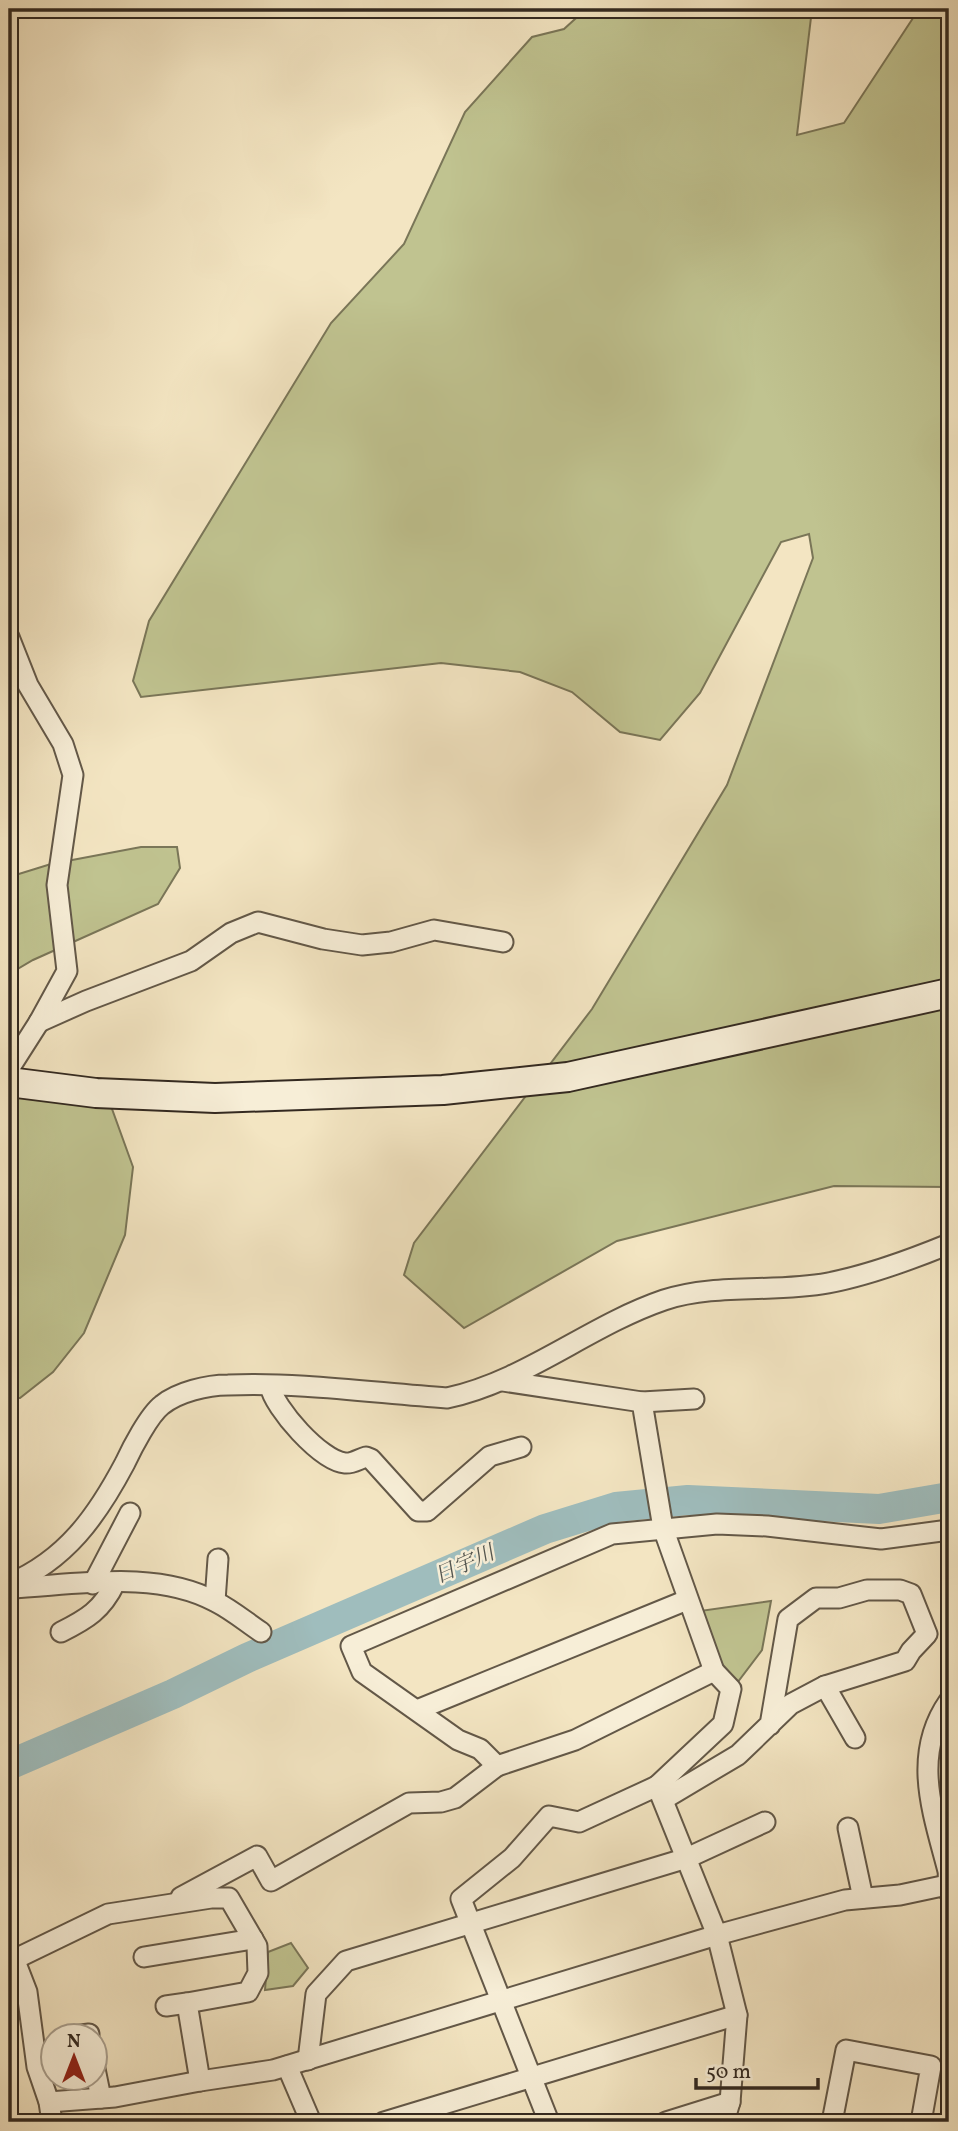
<svg xmlns="http://www.w3.org/2000/svg" width="958" height="2131" font-family="Vollkorn,'Noto Serif JP',serif">
	<style>
		.green { fill: #c0c390; stroke: #7a7658; stroke-width: 2 }
		.lines { fill: none; stroke-linecap: round; stroke-linejoin: round }
		.river { stroke: #9fbdbd; stroke-width: 30 }
		.street-casing { stroke: #635848; stroke-width: 23 }
		.secondary-casing { stroke: #332920; stroke-width: 32 }
		.street { stroke: #f7eed7; stroke-width: 19 }
		.secondary { stroke: #f7eed7; stroke-width: 28 }
		.labels { text-anchor: middle; stroke-width: 5; stroke-linejoin: round; paint-order: stroke }
		.water-label { font-size: 21px; font-style: italic; fill: #53554f; stroke: #f7eed7 }
	</style>
	<rect width="100%" height="100%" fill="#f3e5c2"/>
	<filter id="stains"><feTurbulence type="fractalNoise" baseFrequency=".00286" numOctaves="4"/><feColorMatrix values="0 0 0 0 .2 0 0 0 0 .09 0 0 0 0 .02 0 0 0 .5 -.17"/></filter>
	<radialGradient id="worn" r=".72"><stop offset=".6" stop-color="#630" stop-opacity="0"/><stop offset="1" stop-color="#630" stop-opacity=".3"/></radialGradient>
	<g class="green">
		<path d="M 586,9 L 812,9 L 797,135 L 844,123 L 919,9 L 949,9 L 949,1187 L 834,1186 L 617,1241 L 464,1328 L 404,1275 L 414,1243 L 592,1009 L 727,785 L 813,558 L 809,534 L 781,542 L 700,693 L 660,740 L 620,732 L 572,692 L 520,672 L 441,663 L 141,697 L 133,681 L 149,621 L 331,323 L 404,244 L 465,112 L 532,37 L 564,29 Z"/>
		<path d="M 141,847 L 177,847 L 180,868 L 158,904 L 33,960 L 9,974 L 9,877 L 51,864 Z"/>
		<path d="M 77,1088 L 112,1109 L 133,1167 L 125,1235 L 84,1333 L 53,1372 L 20,1398 L 9,1398 L 9,1104 L 23,1096 Z"/>
		<path d="M 771,1601 L 762,1650 L 737,1683 L 720,1668 L 700,1611 Z"/>
		<path d="M 291,1943 L 308,1968 L 293,1986 L 265,1990 L 268,1952 Z"/>
	</g>
	<g class="lines">
		<path class="river" d="M 9,1765 L 173,1694 L 247,1658 L 545,1529 L 616,1507 L 688,1500 L 879,1509 L 949,1497"/>
		<defs>
			<g id="street">
				<path d="M 9,637 L 28,685 L 63,744 L 73,775 L 57,885 L 67,971 L 39,1022 L 9,1069"/>
				<path d="M 39,1022 L 86,1001 L 191,961 L 231,933 L 258,922 L 323,939 L 362,945 L 391,942 L 434,930 L 503,942"/>
				<path d="M 503,1381 L 642,1402 L 663,1528 L 714,1671 L 731,1689 L 723,1724 L 657,1786 L 717,1935 L 737,2015 L 730,2102 L 724,2122"/>
				<path d="M 270,1386 C 274,1408 321,1461 345,1463 C 352,1464 359,1459 366,1457 L 371,1459 L 418,1511 L 427,1511 L 490,1456 L 521,1447"/>
				<path d="M 642,1402 L 694,1399"/>
				<path d="M 9,1584 C 66,1560 97,1516 125,1463 C 132,1448 149,1415 162,1405 C 178,1392 207,1385 228,1385 C 300,1382 375,1393 447,1398 C 526,1381 588,1326 664,1300 C 716,1283 774,1293 828,1283 C 870,1275 910,1260 949,1244"/>
				<path d="M 93,1584 L 130,1513"/>
				<path d="M 10,1588 C 75,1585 156,1569 216,1602 C 232,1610 246,1622 261,1632"/>
				<path d="M 215,1601 L 218,1559"/>
				<path d="M 61,1632 C 87,1619 102,1610 115,1583"/>
				<path d="M 714,1671 L 575,1740 L 497,1766 L 480,1749 L 458,1740 L 362,1672 L 351,1646 L 612,1534 L 717,1524 L 767,1526 L 881,1539 L 949,1530"/>
				<path d="M 825,1686 L 855,1738"/>
				<path d="M 949,1701 C 911,1755 933,1813 948,1871 C 949,1878 947,1885 949,1892"/>
				<path d="M 417,1710 L 687,1600"/>
				<path d="M 664,1799 L 738,1755 L 791,1704 L 825,1686 L 905,1661 L 911,1651 L 927,1634 L 911,1594 L 900,1590 L 867,1590 L 839,1598 L 816,1598 L 788,1619 L 770,1725"/>
				<path d="M 848,1828 L 863,1898"/>
				<path d="M 181,1897 L 257,1856 L 271,1881 L 409,1803 L 441,1802 L 455,1798 L 497,1766"/>
				<path d="M 144,1957 L 253,1939"/>
				<path d="M 15,1961 L 27,1992 L 37,2067 L 49,2102 L 52,2122"/>
				<path d="M 9,1962 L 108,1914 L 211,1898 L 229,1898 L 257,1946 L 258,1973 L 248,1992 L 187,2003 L 200,2081"/>
				<path d="M 166,2006 L 187,2003"/>
				<path d="M 74,2036 L 89,2034 L 89,2036"/>
				<path d="M 308,2060 L 316,1994 L 346,1961 L 687,1858 L 765,1822"/>
				<path d="M 94,2064 L 101,2098"/>
				<path d="M 287,2066 L 311,2122"/>
				<path d="M 49,2102 L 115,2097 L 200,2081 L 273,2070 L 717,1935 L 845,1900 L 900,1895 L 947,1885"/>
				<path d="M 384,2122 L 737,2015"/>
				<path d="M 549,2122 L 461,1899 L 512,1858 L 549,1816 L 579,1822 L 657,1786"/>
				<path d="M 666,2122 L 730,2102"/>
				<path d="M 832,2122 L 846,2050 L 931,2066 L 921,2122"/>
			</g>
			<path id="secondary" d="M 9,1082 L 96,1093 L 215,1098 L 443,1090 L 568,1077 L 949,993"/>
		</defs>
		<use href="#street" class="street-casing"/>
		<use href="#secondary" class="secondary-casing"/>
		<use href="#street" class="street"/>
		<use href="#secondary" class="secondary"/>
	</g>
	<g class="labels">
		<g class="water-label">
			<text transform="translate(464 1564) rotate(-24)" y="7">日宇川</text>
		</g>
	</g>
	<rect width="958" height="2131" fill="none" stroke="#f3e5c2" stroke-width="35"/>
	<rect x="10" y="10" width="937" height="2110" fill="none" stroke="#332920" stroke-width="3.5"/>
	<rect x="18" y="18" width="923" height="2096" fill="none" stroke="#332920" stroke-width="2"/>
	<g transform="translate(74 2057)"><circle r="33" fill="#f7eed7" stroke="#a99f8e" stroke-width="2"/>
	<path d="M0-5L12 26L0 18L-12 26Z" fill="#8f2418"/>
	<text y="-10" font-size="19" font-weight="bold" text-anchor="middle" fill="#332920">N</text>
	</g>
	<path d="M696 2078v10h122v-10" fill="none" stroke="#332920" stroke-width="3.5"/>
	<text x="706" y="2078" font-size="21" fill="#332920" stroke="#f7eed7" stroke-width="5" paint-order="stroke">50 m</text>
	<rect width="100%" height="100%" filter="url(#stains)"/>
	<rect width="100%" height="100%" fill="url(#worn)"/>
</svg>
